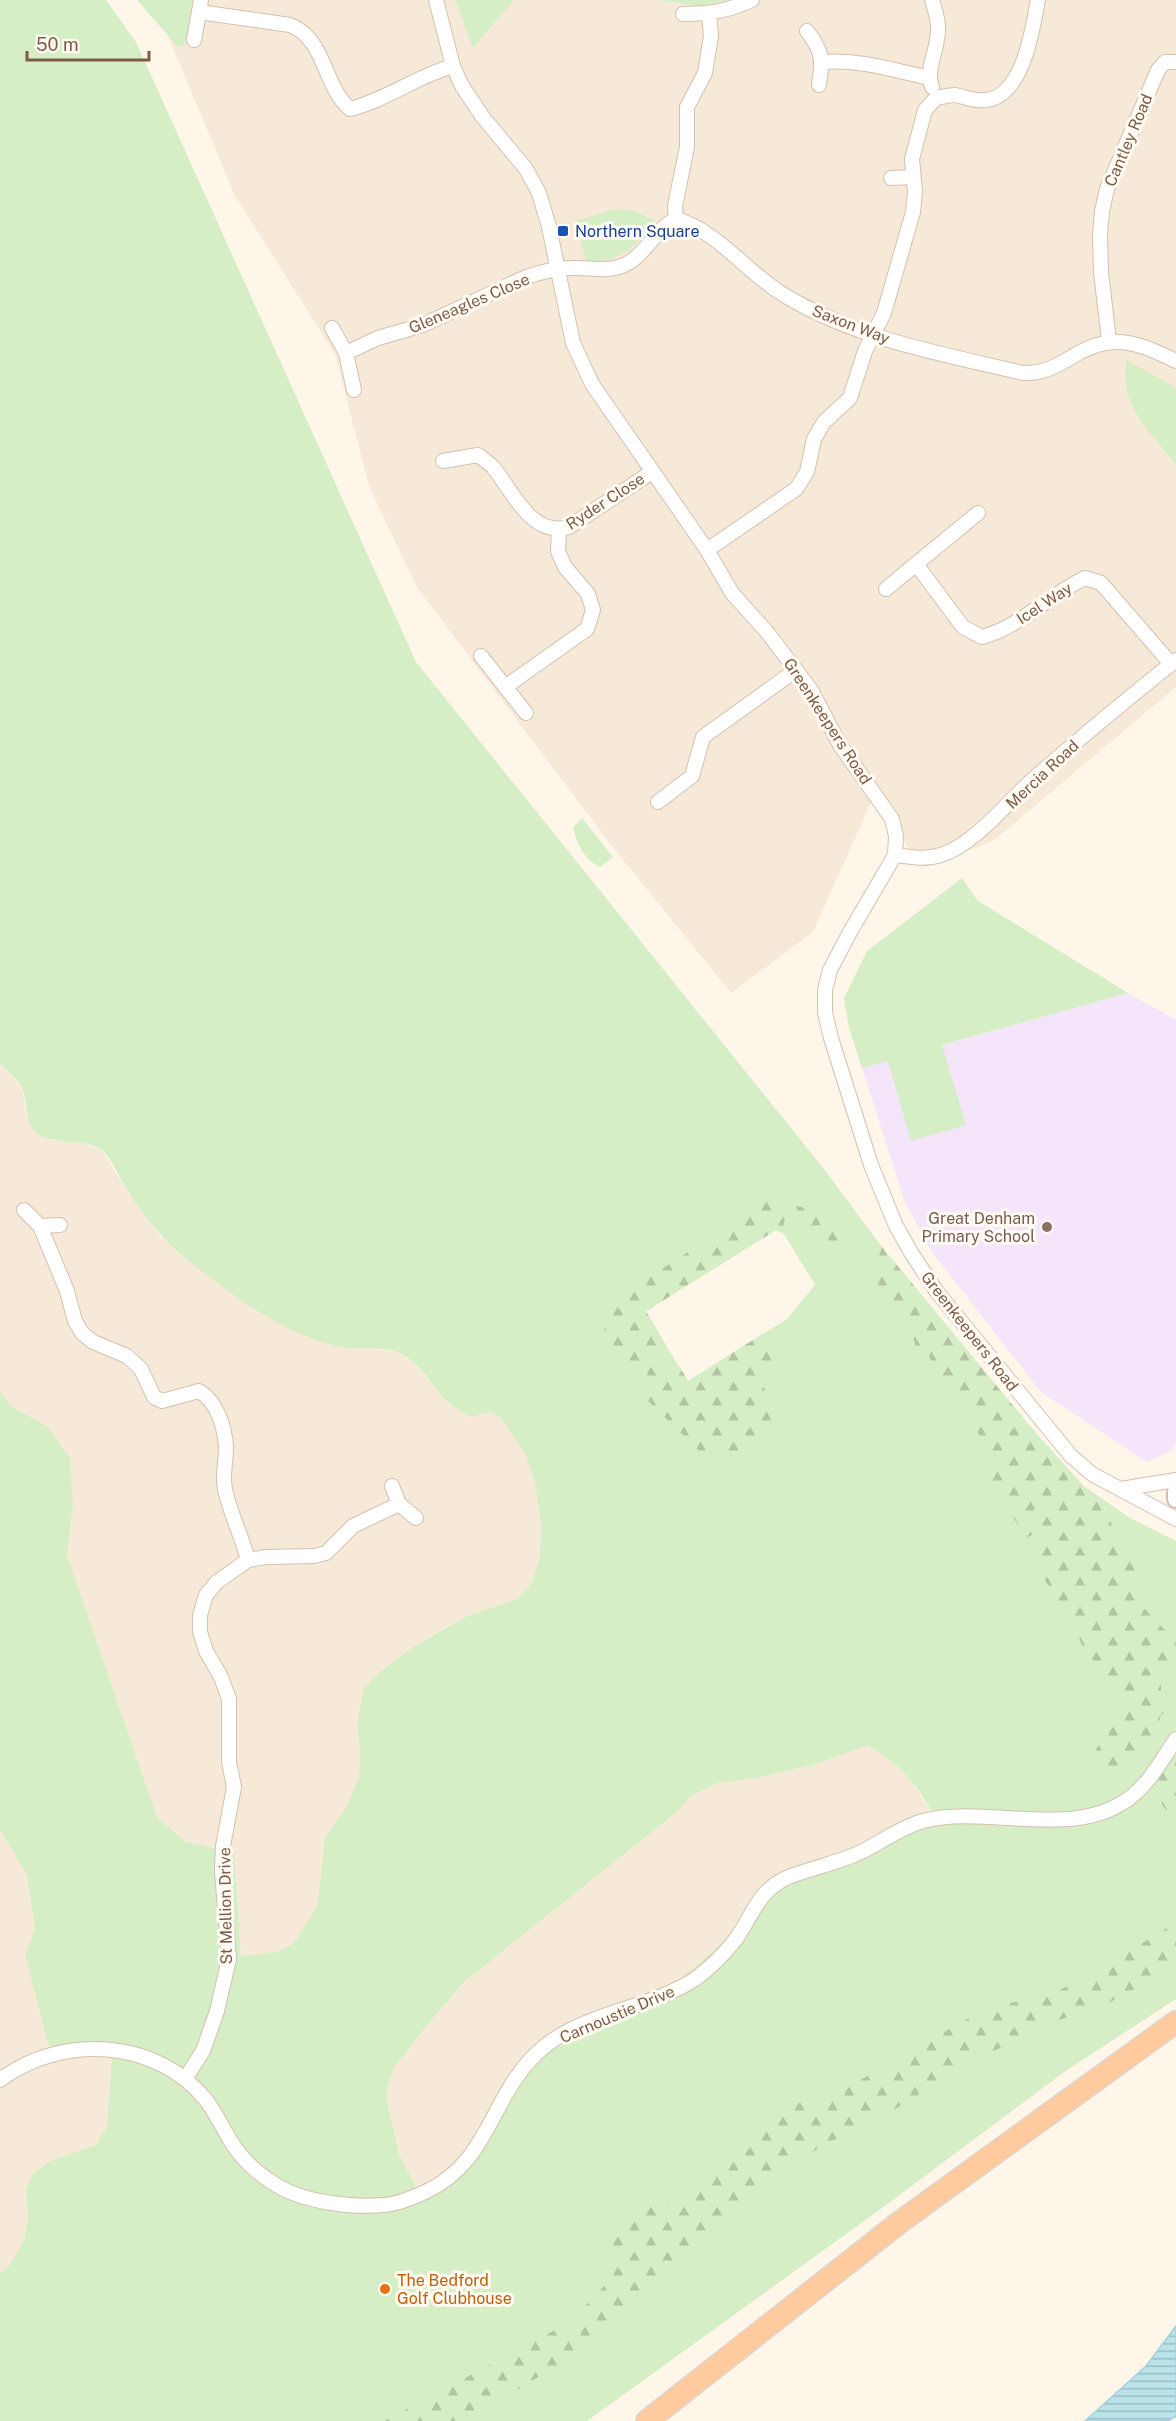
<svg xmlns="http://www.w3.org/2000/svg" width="1176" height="2421" font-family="'Public Sans',sans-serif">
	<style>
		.residential { fill: #f7e9d7 }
		.education { fill: #f4e5fb }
		.green { fill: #d5eec5; fill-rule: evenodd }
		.forest { fill: url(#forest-firs) }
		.water { fill: url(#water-rules); stroke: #a0d3dd; stroke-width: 1.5 }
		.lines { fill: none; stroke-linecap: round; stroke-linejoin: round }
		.minor-casing { stroke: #d5c0b0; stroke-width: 16 }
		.tertiary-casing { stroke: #d5c0b0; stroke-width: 20 }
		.trunk-casing { stroke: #ddd5d0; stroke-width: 24 }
		.minor { stroke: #fff; stroke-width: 14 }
		.tertiary { stroke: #fff; stroke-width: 16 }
		.trunk { stroke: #feca9e; stroke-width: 21 }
		.transit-dot { fill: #1a4fb4; stroke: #fffaf2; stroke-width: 2 }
		.education-dot { fill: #8d6e63; stroke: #fffaf2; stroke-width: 2 }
		.food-dot { fill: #e8710a; stroke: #fffaf2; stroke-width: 2 }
		.labels { text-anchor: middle; stroke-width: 6; stroke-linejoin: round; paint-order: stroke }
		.street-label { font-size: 16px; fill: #7c5c49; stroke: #fffaf2 }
		.transit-label { font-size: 16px; fill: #164399; stroke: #fffaf2; text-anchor: start }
		.education-label { font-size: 16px; fill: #785e54; stroke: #fffaf2; text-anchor: end }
		.food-label { font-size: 16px; fill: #c56008; stroke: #fffaf2; text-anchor: start }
	</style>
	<defs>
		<pattern id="forest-firs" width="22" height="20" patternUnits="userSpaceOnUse" patternTransform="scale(1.5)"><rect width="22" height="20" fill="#d5eec5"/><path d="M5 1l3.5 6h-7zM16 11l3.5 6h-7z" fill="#b2c4a2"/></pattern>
		<pattern id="water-rules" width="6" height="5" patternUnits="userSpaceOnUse" patternTransform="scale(1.5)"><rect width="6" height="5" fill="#bbe3ea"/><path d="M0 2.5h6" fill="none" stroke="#9dbbc0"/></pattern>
	</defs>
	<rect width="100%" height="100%" fill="#fef6e9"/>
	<g class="residential">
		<path d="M 153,0 L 455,0 L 473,48 L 514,0 L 657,0 L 698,6 L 729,0 L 1176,0 L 1176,687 L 993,841 L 923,867 L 872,800 L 813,932 L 731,993 L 608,841 L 416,586 L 369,486 L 335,354 L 235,196 Z"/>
		<path d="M 0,1064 L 10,1072 L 23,1092 L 26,1115 L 52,1141 L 72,1140 L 102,1150 L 128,1193 L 161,1237 L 378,1349 L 398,1353 L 411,1360 L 450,1403 L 489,1412 L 500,1417 L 526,1455 L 535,1483 L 541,1525 L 540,1557 L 532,1582 L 518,1599 L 467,1616 L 449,1625 L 414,1646 L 380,1672 L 357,1724 L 360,1749 L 359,1777 L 347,1806 L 325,1838 L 317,1906 L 294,1943 L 278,1952 L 241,1956 L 234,1853 L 186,1842 L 157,1817 L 67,1555 L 73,1506 L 47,1426 L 11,1406 L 0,1391 Z"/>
		<path d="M 868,1745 L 888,1757 L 910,1779 L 932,1813 L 848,1851 L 806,1863 L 736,1923 L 728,1937 L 682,1979 L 563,2026 L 540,2040 L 497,2093 L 472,2140 L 455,2163 L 417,2189 L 399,2154 L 387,2101 L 387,2086 L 394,2068 L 432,2019 L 464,1982 L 678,1811 L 692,1795 L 718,1783 L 757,1778 L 817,1764 Z"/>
		<path d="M 0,1830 L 27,1875 L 35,1929 L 25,1955 L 112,2056 L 107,2126 L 96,2145 L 50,2161 L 26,2189 L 28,2218 L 24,2241 L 8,2267 L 0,2274 Z"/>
	</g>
	<path class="education" d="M 1128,993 L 1176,1020 L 1176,1442 L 1173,1450 L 1147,1462 L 1041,1392 L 932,1252 L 905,1202 L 862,1068 Z"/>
	<g class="green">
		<path d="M 0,0 L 106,0 L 136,42 L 416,662 L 824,1169 L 882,1247 L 1029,1425 L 1081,1484 L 1130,1518 L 1176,1541 L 1176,1999 L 1067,2070 L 889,2203 L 587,2421 L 0,2421 L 0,2274 L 8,2267 L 24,2241 L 28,2218 L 26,2189 L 34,2173 L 50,2161 L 96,2145 L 107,2126 L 112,2056 L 51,2054 L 25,1955 L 35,1929 L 27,1875 L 0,1830 L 0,1391 L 11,1406 L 47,1426 L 70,1459 L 73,1506 L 67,1555 L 157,1817 L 186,1842 L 234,1853 L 241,1956 L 278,1952 L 294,1943 L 317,1906 L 325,1838 L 347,1806 L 359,1777 L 360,1749 L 357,1724 L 364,1688 L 380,1672 L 414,1646 L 467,1616 L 518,1599 L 532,1582 L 540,1557 L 541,1525 L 535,1483 L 526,1455 L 500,1417 L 489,1412 L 469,1417 C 463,1412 456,1408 450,1404 C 433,1389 421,1362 399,1353 C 379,1345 356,1351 336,1346 C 284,1334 236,1298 195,1266 C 166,1243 149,1223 128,1192 C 122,1182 110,1156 102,1150 C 83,1137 52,1146 37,1133 C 24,1122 28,1105 23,1091 C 18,1080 9,1071 0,1064 ZM 776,1230 L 784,1234 L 815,1285 L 787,1319 L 688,1381 L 645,1312 ZM 868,1745 C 896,1761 918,1784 932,1813 L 848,1851 L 806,1863 L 775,1877 L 756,1893 L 728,1937 L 682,1979 L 563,2026 L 540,2040 L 515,2066 L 497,2093 L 472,2140 L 455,2163 L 432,2181 L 417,2189 L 399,2154 L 387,2101 L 387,2087 L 394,2068 L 432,2019 L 464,1982 L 678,1811 L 692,1795 L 718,1783 L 757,1778 L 817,1764 Z"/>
		<path d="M 137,0 L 193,0 L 185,45 L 178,47 Z"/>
		<path d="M 455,0 L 514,0 L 473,48 Z"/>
		<path d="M 657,0 L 729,0 L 698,6 Z"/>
		<path d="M 616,209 L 634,211 L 654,220 C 635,250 622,259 587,263 L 575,221 Z"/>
		<path d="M 1127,360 L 1176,388 L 1176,464 C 1151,433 1117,403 1127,360 Z"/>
		<path d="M 582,818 L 613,857 L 600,867 C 584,860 577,844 573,827 Z"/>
		<path d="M 962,878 L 978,901 L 1128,993 L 942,1045 L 966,1125 L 911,1141 L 888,1061 L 862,1068 L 849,1028 L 844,998 L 867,951 Z"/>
	</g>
	<g class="forest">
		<path d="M 765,1202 L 788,1204 L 782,1233 L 776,1230 L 646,1311 L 666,1345 L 649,1358 L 625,1369 L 609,1359 L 601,1342 L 610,1309 L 626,1292 Z"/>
		<path d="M 796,1206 C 817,1209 832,1222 842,1240 L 839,1252 L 830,1247 L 826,1235 L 819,1225 L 804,1230 Z"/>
		<path d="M 882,1247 L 1029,1425 L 1107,1512 L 1114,1531 L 1132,1553 L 1141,1587 L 1142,1606 L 1176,1642 L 1175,1664 L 1161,1682 L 1161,1694 L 1173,1700 L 1173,1713 L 1161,1714 L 1158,1726 L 1135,1761 L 1104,1774 L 1092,1758 L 1100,1742 L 1105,1740 L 1115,1709 L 1120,1706 L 1119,1698 L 1109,1693 L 1098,1663 C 1081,1656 1079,1636 1075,1619 L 1066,1618 L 1035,1562 L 1042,1459 L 1037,1454 L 1033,1534 L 1027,1538 L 992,1486 L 991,1468 L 983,1442 L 970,1419 L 958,1402 L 942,1391 L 940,1377 L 936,1376 L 929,1355 L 916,1351 L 914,1340 L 903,1329 L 898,1314 L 887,1302 L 877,1281 L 885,1267 L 879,1256 Z"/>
		<path d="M 767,1331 L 774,1361 L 757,1373 C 779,1419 777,1412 752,1456 L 733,1462 L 699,1451 L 642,1395 L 649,1367 L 663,1361 L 680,1367 L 688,1381 Z"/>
		<path d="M 1176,1749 L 1176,1806 L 1166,1810 L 1153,1790 Z"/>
		<path d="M 1176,1922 L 1176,1967 L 1103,2006 L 1059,2020 L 983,2056 L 895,2109 L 824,2145 L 775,2175 L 738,2218 L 708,2225 L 700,2241 L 599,2335 L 553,2368 L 478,2414 L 464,2421 L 384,2421 L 572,2321 L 614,2275 L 613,2240 L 650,2204 L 669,2200 L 675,2209 L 739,2151 L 782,2109 L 855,2083 L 983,2010 L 1058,1991 L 1114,1961 Z"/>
	</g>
	<path class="water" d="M 1176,2326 L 1176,2416 L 1168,2421 L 1085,2421 L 1146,2366 Z"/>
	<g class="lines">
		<defs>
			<g id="minor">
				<path d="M 436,0 L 453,66 L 462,86 L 482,116 L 526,169 L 539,193 L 549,227 L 573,343 L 592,384 L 707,550 L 732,593 L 767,632 L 811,690 L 840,745 L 892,819 L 896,836 L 895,855 L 850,932 L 830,970 L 825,990 L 825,1013 L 831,1038 L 871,1165 L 896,1226 L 912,1254 L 937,1292 L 1071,1456 L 1092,1474 L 1176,1519"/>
				<path d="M 932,0 C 936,13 940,25 937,39 C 935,55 926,72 932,87"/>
				<path d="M 199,12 L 290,25 C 326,39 323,86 350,109 C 386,100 417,76 453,66"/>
				<path d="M 683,14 C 710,14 727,11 752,0"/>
				<path d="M 807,31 C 823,52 823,60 819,85"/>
				<path d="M 194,40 L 201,0"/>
				<path d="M 822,62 C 860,59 893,70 929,78"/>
				<path d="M 891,178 L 912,177"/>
				<path d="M 676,219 L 675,206 L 687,147 L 687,107 L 705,73 L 711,36 L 709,14"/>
				<path d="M 332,328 L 346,353 L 354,390"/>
				<path d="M 1109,341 L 1101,272 L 1100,235 L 1102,211 L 1107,189 L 1158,70 L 1165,62 L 1176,62"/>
				<path d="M 346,353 L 378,338 L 423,325 L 526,277 C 541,272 557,268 572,268 C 588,267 603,272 619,267 C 644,260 653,230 676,219 C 718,231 747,273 784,295 C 856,339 943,354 1023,373 C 1043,374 1059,365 1075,355 C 1113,332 1139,343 1176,361"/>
				<path d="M 443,461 L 478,455 C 483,459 489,463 493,467 C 512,490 531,538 569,527 L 652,472"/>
				<path d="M 978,513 L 916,564 L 963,627 L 982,637 C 1020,627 1049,595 1085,578 L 1101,583 L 1171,664"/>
				<path d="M 707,550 L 796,489 L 807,472 L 814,439 L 824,422 L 850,398 L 865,351 L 884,313 L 913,212 L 915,192 L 912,159 L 925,110 L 936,98 C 942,97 949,95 955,95 C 966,97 976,102 987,100 C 1024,94 1032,30 1038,0"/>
				<path d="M 886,589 L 916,564"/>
				<path d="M 481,656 L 526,713"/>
				<path d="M 505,687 L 587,629 L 593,610 L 588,594 L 565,567 L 558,551 L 559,530"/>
				<path d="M 658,802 L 692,776 L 703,737 L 796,670"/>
				<path d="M 895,855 C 910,857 925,860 941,855 C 972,846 1005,805 1029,783 C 1076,741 1126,700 1176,660"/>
				<path d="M 24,1210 L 40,1226 L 67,1291 L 75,1321 L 82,1333 L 93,1342 L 127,1356 L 141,1369 L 154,1397 L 162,1401 L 199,1391 C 217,1401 225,1428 226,1447 C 226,1462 222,1475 225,1489 C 230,1514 242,1536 248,1560"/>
				<path d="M 40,1226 L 60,1225"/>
				<path d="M 392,1486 L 399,1504 L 416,1518"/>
				<path d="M 1121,1489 L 1176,1480"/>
				<path d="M 185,2079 L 203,2051 L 217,2011 L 229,1959 L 222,1871 L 223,1846 L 234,1787 L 229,1762 L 229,1699 L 221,1677 L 206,1651 L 200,1632 L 200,1615 L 206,1595 L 217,1582 L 248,1560 L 266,1557 L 314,1556 L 326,1553 L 353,1526 L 399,1504"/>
				<path d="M 0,2080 C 61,2034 156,2038 206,2100 C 216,2113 223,2129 232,2143 C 242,2159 257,2173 273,2183 C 301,2202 351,2208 384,2205 C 398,2204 412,2198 425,2192 C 493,2161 490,2090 545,2046 C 589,2011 649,2009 695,1979 C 709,1969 725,1953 736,1939 C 754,1913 758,1889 791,1876 C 813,1868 836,1863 859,1853 C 880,1843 899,1828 923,1821 C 988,1804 1076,1842 1132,1796 C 1150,1782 1163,1758 1176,1739"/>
			</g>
			<path id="tertiary" d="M 1176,1492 L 1176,1499"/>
			<path id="trunk" d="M 647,2421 L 900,2222 L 1176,2022"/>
		</defs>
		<use href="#minor" class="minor-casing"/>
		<use href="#tertiary" class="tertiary-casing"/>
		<use href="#trunk" class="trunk-casing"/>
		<use href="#minor" class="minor"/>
		<use href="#tertiary" class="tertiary"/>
		<use href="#trunk" class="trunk"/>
	</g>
	<rect class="transit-dot" x="557" y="225" width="12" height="12" rx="3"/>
	<circle class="education-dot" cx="1047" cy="1227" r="6"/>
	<circle class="food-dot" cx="385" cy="2289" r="6"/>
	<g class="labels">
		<g class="street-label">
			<text transform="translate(1128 140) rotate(-67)" y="6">Cantley Road</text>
			<text transform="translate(469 303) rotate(-23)" y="6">Gleneagles Close</text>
			<text transform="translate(851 324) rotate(21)" y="6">Saxon Way</text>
			<text transform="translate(605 501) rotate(-33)" y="6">Ryder Close</text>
			<text transform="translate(1044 603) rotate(-33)" y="6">Icel Way</text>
			<text transform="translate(828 721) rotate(57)" y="6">Greenkeepers Road</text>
			<text transform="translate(1042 774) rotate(-43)" y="6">Mercia Road</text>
			<text transform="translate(970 1331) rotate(52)" y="6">Greenkeepers Road</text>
			<text transform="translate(225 1906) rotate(-91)" y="6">St Mellion Drive</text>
			<text transform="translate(617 2014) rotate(-23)" y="6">Carnoustie Drive</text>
		</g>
		<g class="transit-label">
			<text x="575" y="237">Northern Square</text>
		</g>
		<g class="education-label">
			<text x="1035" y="1224">Great Denham<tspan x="1035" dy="18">Primary School</tspan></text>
		</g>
		<g class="food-label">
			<text x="397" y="2286">The Bedford<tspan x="397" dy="18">Golf Clubhouse</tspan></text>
		</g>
	</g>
	<path d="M27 51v9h122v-9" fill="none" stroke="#7c5c49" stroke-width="3"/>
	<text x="36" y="51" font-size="18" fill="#7c5c49" stroke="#fffaf2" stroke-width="4.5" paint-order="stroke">50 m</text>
</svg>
